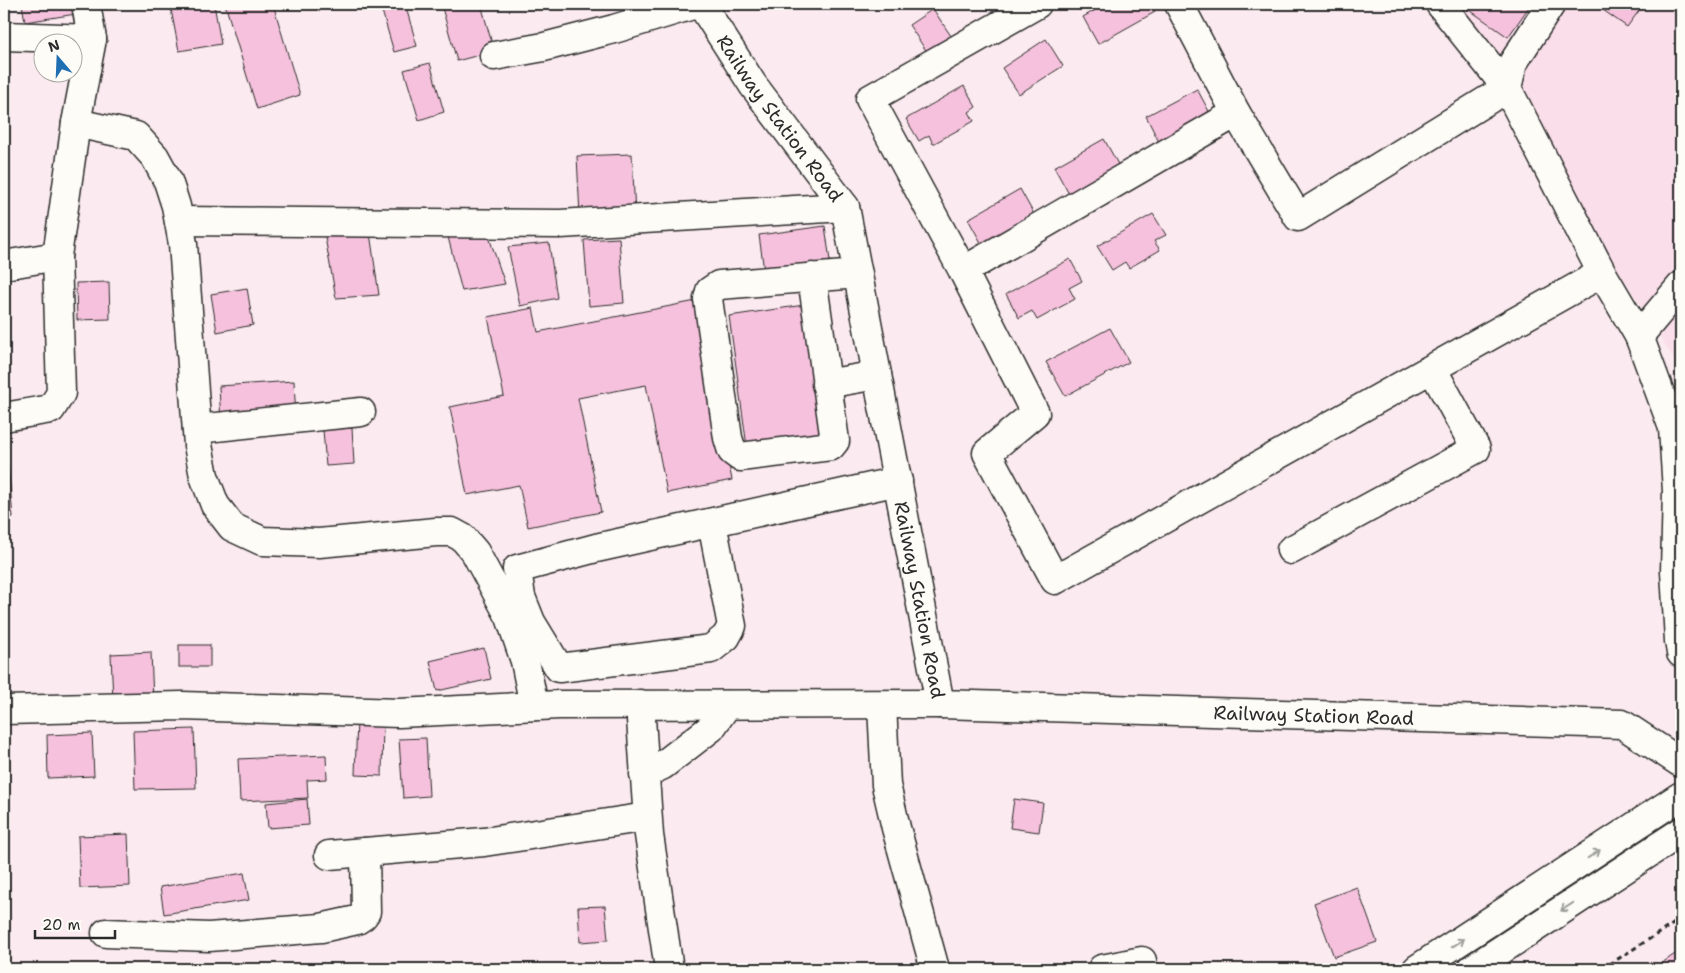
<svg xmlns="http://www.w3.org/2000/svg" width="1685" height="973" font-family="'Shantell Sans',sans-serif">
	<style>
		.built { fill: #fadee9 }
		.building { fill: #f6c1dc; stroke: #2b2b2b }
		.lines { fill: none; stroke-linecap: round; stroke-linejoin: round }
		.minor-casing { stroke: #2b2b2b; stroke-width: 31 }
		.major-casing { stroke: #2b2b2b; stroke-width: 31 }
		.path { stroke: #2b2b2b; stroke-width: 3; stroke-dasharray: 5 4; stroke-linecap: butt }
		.minor { stroke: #fdfcf7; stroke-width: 28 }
		.major { stroke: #fdfcf7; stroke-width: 28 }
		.oneway { stroke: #9e9e9b }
		.labels { text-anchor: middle; stroke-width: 4; stroke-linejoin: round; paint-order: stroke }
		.street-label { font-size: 19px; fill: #2b2b2b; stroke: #fdfcf7 }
	</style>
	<rect width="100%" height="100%" fill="#fbeaef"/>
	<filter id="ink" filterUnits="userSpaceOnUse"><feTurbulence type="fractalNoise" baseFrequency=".02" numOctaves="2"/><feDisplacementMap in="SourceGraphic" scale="10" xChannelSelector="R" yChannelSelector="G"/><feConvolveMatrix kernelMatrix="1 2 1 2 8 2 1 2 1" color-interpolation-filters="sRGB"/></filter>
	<g filter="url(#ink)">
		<path class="built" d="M 1452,4 L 1681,4 L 1681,370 Z"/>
		<g class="building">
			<path d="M 22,4 L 74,4 L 76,14 L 25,22 Z"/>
			<path d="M 170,4 L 214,4 L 221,44 L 179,51 Z"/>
			<path d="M 225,4 L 273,4 L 300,95 L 257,109 Z"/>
			<path d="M 380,4 L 405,4 L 417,46 L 394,52 Z"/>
			<path d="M 441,4 L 481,4 L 494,51 L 457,61 Z"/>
			<path d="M 988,4 L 1022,4 L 996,19 Z"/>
			<path d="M 1106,4 L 1150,4 L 1155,12 L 1098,44 L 1083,17 Z"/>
			<path d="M 1461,4 L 1531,4 L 1508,37 Z"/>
			<path d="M 1596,4 L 1644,4 L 1627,27 L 1596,5 Z"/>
			<path d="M 933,9 L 953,39 L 929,55 L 909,25 Z"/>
			<path d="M 1046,39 L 1063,66 L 1019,94 L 1002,68 Z"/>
			<path d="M 430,63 L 444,112 L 419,120 L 404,70 Z"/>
			<path d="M 964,86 L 976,107 L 969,112 L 974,121 L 933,144 L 929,135 L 919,141 L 906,119 Z"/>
			<path d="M 1197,89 L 1211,115 L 1159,142 L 1146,116 Z"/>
			<path d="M 1104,139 L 1119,166 L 1069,194 L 1054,167 Z"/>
			<path d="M 632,154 L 635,214 L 580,216 L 577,156 Z"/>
			<path d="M 1020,189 L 1036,218 L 984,248 L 968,219 Z"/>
			<path d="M 1153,214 L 1166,235 L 1154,241 L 1160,250 L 1129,268 L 1125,262 L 1112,270 L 1097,246 Z"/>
			<path d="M 323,226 L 369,226 L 379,295 L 336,298 Z"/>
			<path d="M 825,226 L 831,268 L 765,278 L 759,235 Z"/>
			<path d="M 488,234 L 505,284 L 462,291 L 448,237 Z"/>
			<path d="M 619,238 L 624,303 L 589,306 L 584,240 Z"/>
			<path d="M 549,243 L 557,298 L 520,306 L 508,247 Z"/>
			<path d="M 1070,259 L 1082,281 L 1069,288 L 1075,299 L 1037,320 L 1032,311 L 1019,318 L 1006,294 Z"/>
			<path d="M 109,282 L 110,319 L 77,320 L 76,283 Z"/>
			<path d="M 247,288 L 253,325 L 217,332 L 211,294 Z"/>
			<path d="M 696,301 L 732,480 L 667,493 L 646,385 L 578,398 L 601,512 L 528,527 L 519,485 L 467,495 L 450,407 L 504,396 L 488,317 L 533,308 L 538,332 Z"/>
			<path d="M 811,304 L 830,442 L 748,454 L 729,316 Z"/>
			<path d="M 1110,328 L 1129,362 L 1065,396 L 1046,362 Z"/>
			<path d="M 294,381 L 296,419 L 221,423 L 219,386 Z"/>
			<path d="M 352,428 L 354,464 L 326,466 L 323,430 Z"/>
			<path d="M 4,444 L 6,444 L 13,517 L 4,518 Z"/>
			<rect x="179" y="645" width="31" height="22"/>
			<path d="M 484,648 L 491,679 L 437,691 L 430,661 Z"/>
			<path d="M 151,652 L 153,700 L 113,701 L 111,654 Z"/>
			<path d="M 357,719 L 383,719 L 382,776 L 355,775 Z"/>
			<path d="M 194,729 L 196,788 L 135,789 L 133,731 Z"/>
			<path d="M 92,733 L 94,776 L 48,778 L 47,735 Z"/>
			<path d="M 426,738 L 429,796 L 403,798 L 399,739 Z"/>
			<path d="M 326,755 L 327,779 L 307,780 L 308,798 L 240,801 L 238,759 Z"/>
			<path d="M 307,799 L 309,825 L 268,828 L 266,803 Z"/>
			<path d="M 1014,799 L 1043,803 L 1039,832 L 1010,828 Z"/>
			<path d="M 128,834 L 130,886 L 80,888 L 78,836 Z"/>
			<path d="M 244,873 L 249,900 L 164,914 L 160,887 Z"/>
			<path d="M 1357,887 L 1377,942 L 1334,957 L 1314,903 Z"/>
			<path d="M 605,906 L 608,940 L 580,942 L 578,907 Z"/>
			<path d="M 1681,950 L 1681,969 L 1653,969 Z"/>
		</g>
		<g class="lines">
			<defs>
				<g id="minor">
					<path id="s1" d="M 701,4 L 753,85 L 845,207 L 940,704 L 1622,724 L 1681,763"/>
					<path d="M 1037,4 L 870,99 L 963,271 L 1236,113 L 1298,217 L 1507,88 L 1440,4"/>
					<path d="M 1179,4 L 1236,113"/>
					<path d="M 1551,4 L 1513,63 L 1507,88 L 1602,273 L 1639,336 L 1673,428 L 1677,491 L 1675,571 L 1679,641 L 1681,653"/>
					<path d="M 4,36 L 92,39"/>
					<path d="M 494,56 L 544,47 L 614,29 L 696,4"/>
					<path d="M 76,123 L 136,136 L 155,157 L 168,181 L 176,206 L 183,244 L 198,445 L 204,476 L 215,505 L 232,527 L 262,541 L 319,543 L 436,532 L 452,532 L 463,538 L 475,552 L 510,617 L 525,661 L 534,706"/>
					<path d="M 179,221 L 560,224 L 845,207"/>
					<path d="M 57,256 L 76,123 L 92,39 L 86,4"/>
					<path d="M 4,265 L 57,256 L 61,393 L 51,409 L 4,417"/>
					<path d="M 963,271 L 1035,413 L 987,453 L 1055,580 L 1602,273"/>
					<path d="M 812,277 L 835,441 L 831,446 L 740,457 L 732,451 L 728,438 L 708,299 L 710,291 L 719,285 L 858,274"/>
					<path d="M 1639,336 L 1681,286"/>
					<path d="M 826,384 L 877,375"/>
					<path d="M 197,429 L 361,412"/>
					<path d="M 712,523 L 732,626 L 726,637 L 711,649 L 559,668 L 531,622 L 521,597 L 517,569 L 596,548 L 898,481"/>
					<path d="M 1291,550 L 1476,449 L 1433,370"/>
					<path d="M 640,704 L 649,835 L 669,969"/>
					<path d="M 882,705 L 886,785 L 896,828 L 935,969"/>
					<path d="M 4,710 L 182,706 L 399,713 L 559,705 L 940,704"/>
					<path d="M 644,774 L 663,765 L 711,728 L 727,705"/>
					<path d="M 329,855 L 484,842 L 647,817"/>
					<path d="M 106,933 L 209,937 L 321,928 L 357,920 L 363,916 L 366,912 L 365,852"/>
					<path d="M 1102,969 L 1142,961"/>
				</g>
				<g id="major">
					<path d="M 1417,969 L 1681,796"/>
					<path d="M 1472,969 L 1681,832"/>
				</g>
			</defs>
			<use href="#minor" class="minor-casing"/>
			<use href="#major" class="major-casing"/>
			<path class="path" d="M 1602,969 L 1681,919"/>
			<use href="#minor" class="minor"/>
			<use href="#major" class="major"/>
		</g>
		<defs><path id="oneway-shaft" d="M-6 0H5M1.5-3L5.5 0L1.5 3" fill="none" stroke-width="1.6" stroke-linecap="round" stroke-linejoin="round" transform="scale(1.25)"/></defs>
		<g class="oneway">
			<use href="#oneway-shaft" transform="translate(1594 854) rotate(-33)"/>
			<use href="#oneway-shaft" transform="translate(1567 907) rotate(147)"/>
			<use href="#oneway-shaft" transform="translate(1458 943) rotate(-33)"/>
		</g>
	</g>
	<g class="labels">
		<g class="street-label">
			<text dy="7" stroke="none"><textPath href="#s1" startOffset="139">Railway Station Road</textPath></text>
			<text dy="7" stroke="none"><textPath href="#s1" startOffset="649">Railway Station Road</textPath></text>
			<text dy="7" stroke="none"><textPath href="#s1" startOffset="1129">Railway Station Road</textPath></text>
		</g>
	</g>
	<rect width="1685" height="973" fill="none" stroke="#fdfcf7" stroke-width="20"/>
	<rect x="10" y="10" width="1665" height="953" fill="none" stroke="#2b2b2b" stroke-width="2" filter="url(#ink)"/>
	<g transform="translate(58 58) rotate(341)"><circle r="24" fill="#fdfcf7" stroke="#a9a8a5"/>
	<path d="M0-4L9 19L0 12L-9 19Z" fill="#1f6fb2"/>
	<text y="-8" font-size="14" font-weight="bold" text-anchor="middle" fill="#2b2b2b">N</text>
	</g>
	<path d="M35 930v8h80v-8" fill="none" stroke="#2b2b2b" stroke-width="2.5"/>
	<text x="42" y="930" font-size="15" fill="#2b2b2b" stroke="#fdfcf7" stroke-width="4" paint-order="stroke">20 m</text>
</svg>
